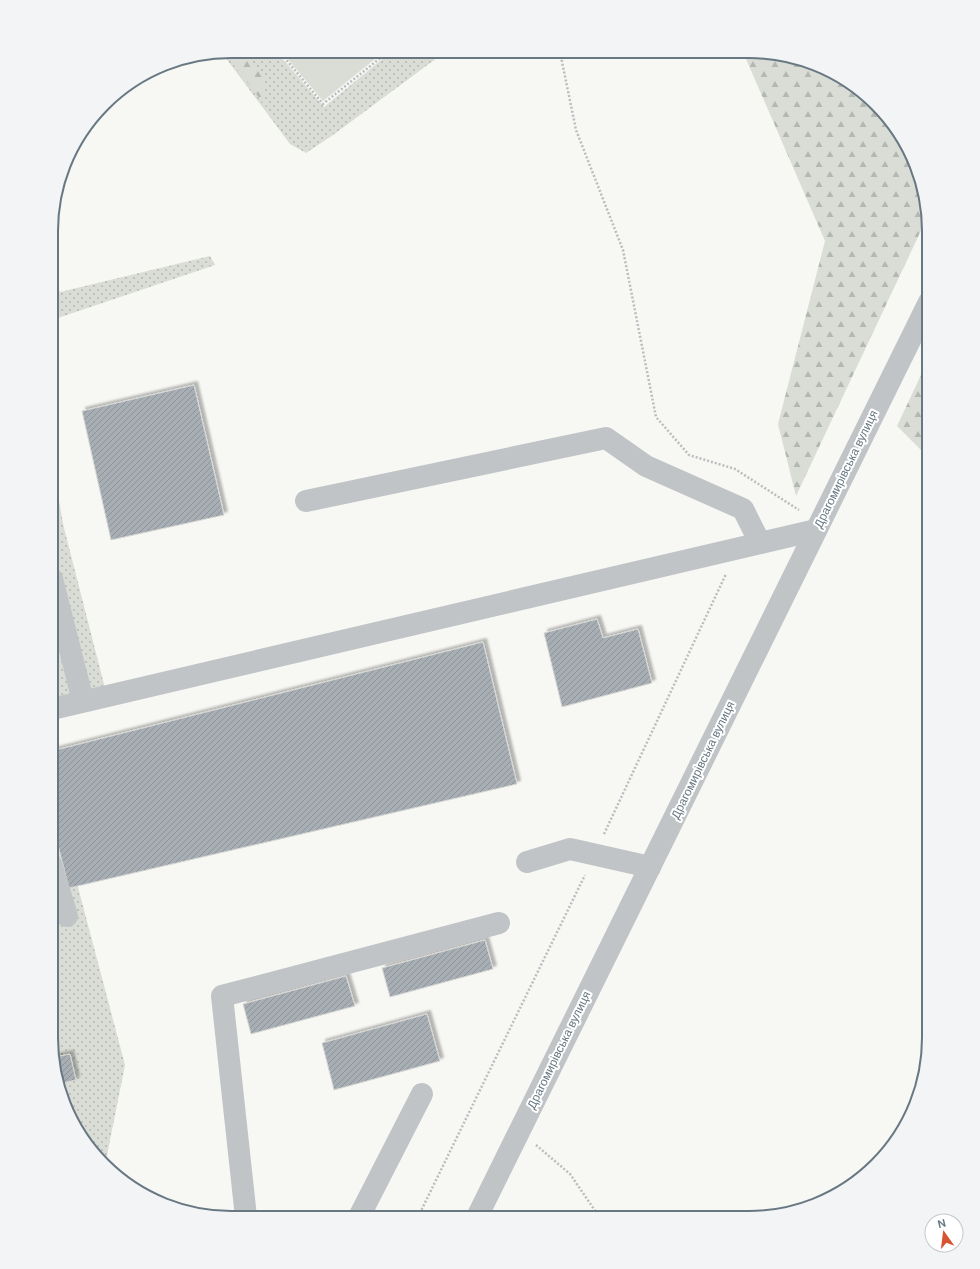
<svg xmlns="http://www.w3.org/2000/svg" width="980" height="1269" font-family="'DM Sans',sans-serif">
	<style>
		.grass { fill: url(#grass-dots) }
		.forest { fill: url(#forest-firs) }
		.park { fill: #d9ddd5 }
		.building { fill: url(#building-hatch); stroke: #d8d8d6; filter: url(#shadow) }
		.lines { fill: none; stroke-linecap: round; stroke-linejoin: round }
		.path { stroke: #babdbf; stroke-width: 2.5; stroke-dasharray: 2 2; stroke-linecap: butt }
		.minor { stroke: #c0c4c7; stroke-width: 22 }
		.labels { text-anchor: middle; stroke-width: 4; stroke-linejoin: round; paint-order: stroke }
		.street-label { font-size: 12px; fill: #687883; stroke: #fff }
		.rim { fill: none; stroke: #687883; stroke-width: 2 }
	</style>
	<defs>
		<pattern id="grass-dots" width="8" height="8" patternUnits="userSpaceOnUse"><rect width="8" height="8" fill="#d9ddd5"/><path d="M2 2h.1M6 6h.1" fill="none" stroke="#b4b8b2" stroke-width="1.8" stroke-linecap="round"/></pattern>
		<pattern id="forest-firs" width="22" height="20" patternUnits="userSpaceOnUse"><rect width="22" height="20" fill="#d9ddd5"/><path d="M5 1l3.5 6h-7zM16 11l3.5 6h-7z" fill="#b4b8b2"/></pattern>
		<pattern id="building-hatch" width="6" height="6" patternUnits="userSpaceOnUse"><rect width="6" height="6" fill="#a8afb4"/><path d="M-1 1l2-2M0 6l6-6M5 7l2-2" fill="none" stroke="#8d9398"/></pattern>
		<filter id="shadow"><feDropShadow dx="3.5" dy="-3.5" stdDeviation="1" flood-color="#0004"/></filter>
	</defs>
	<rect width="100%" height="100%" fill="#f7f7f4"/>
	<g class="grass">
		<path d="M 231,51 L 276,51 L 324,107 L 392,51 L 445,52 L 333,135 L 306,153 L 290,144 L 222,53 Z"/>
		<path d="M 361,51 L 385,51 L 370,63 Z"/>
		<path d="M 210,256 L 215,265 L 52,320 L 52,276 L 60,292 Z"/>
		<path d="M 52,459 L 63,524 L 107,696 L 52,709 Z"/>
		<path d="M 51,785 L 125,1065 L 105,1165 L 96,1157 L 70,1118 L 51,1038 Z"/>
	</g>
	<g class="forest">
		<path d="M 231,51 L 244,51 L 264,79 L 266,107 L 224,52 Z"/>
		<path d="M 743,52 L 773,53 L 818,65 L 858,88 L 910,151 L 926,220 L 796,496 L 778,424 L 825,241 Z"/>
		<path d="M 929,358 L 929,458 L 897,426 Z"/>
	</g>
	<path class="park" d="M 281,51 L 361,51 L 370,63 L 323,101 Z"/>
	<g class="building">
		<path d="M 194,385 L 224,515 L 111,540 L 82,411 Z"/>
		<path d="M 597,619 L 603,638 L 638,629 L 652,683 L 562,707 L 544,633 Z"/>
		<path d="M 483,642 L 517,784 L 69,888 L 51,818 L 52,751 Z"/>
		<path d="M 485,940 L 493,969 L 390,997 L 382,968 Z"/>
		<path d="M 346,976 L 355,1006 L 251,1034 L 243,1004 Z"/>
		<path d="M 427,1014 L 440,1061 L 334,1090 L 322,1043 Z"/>
		<path d="M 70,1054 L 76,1080 L 62,1083 L 55,1057 Z"/>
	</g>
	<g class="lines">
		<g class="path">
			<path d="M 279,51 L 323,104 L 389,51"/>
			<path d="M 560,52 L 576,130 L 623,250 L 656,417 L 689,455 L 735,469 L 799,510"/>
			<path d="M 604,834 L 726,574"/>
			<path d="M 536,1145 L 570,1174 L 600,1218"/>
			<path d="M 418,1217 L 585,875"/>
		</g>
		<g class="minor">
			<path d="M 306,501 L 606,438 L 646,466 L 743,509 L 760,543"/>
			<path d="M 52,579 L 83,701"/>
			<path d="M 52,709 L 816,530"/>
			<path d="M 527,862 L 570,849 L 650,867"/>
			<path d="M 51,864 L 67,916"/>
			<path d="M 246,1217 L 222,996 L 499,923"/>
			<path d="M 359,1217 L 422,1094"/>
			<path d="M 477,1217 L 929,302"/>
		</g>
	</g>
	<g class="labels">
		<g class="street-label">
			<text transform="translate(846 469) rotate(-64)" y="4">Драгомирівська вулиця</text>
			<text transform="translate(703 760) rotate(-64)" y="4">Драгомирівська вулиця</text>
			<text transform="translate(559 1050) rotate(-64)" y="4">Драгомирівська вулиця</text>
		</g>
	</g>
	<path d="M0 0H980V1269H0ZM231 58H749A173 173 0 0 1 922 231V1038A173 173 0 0 1 749 1211H231A173 173 0 0 1 58 1038V231A173 173 0 0 1 231 58Z" fill="#f3f4f5" fill-rule="evenodd"/>
	<path class="rim" d="M231 58H749A173 173 0 0 1 922 231V1038A173 173 0 0 1 749 1211H231A173 173 0 0 1 58 1038V231A173 173 0 0 1 231 58Z"/>
	<g transform="translate(944 1233) rotate(346)"><circle r="19" fill="#ffffff" stroke="#c3c9cd"/>
	<path d="M0-3L7 15L0 10L-7 15Z" fill="#d85333"/>
	<text y="-6" font-size="11" font-weight="bold" text-anchor="middle" fill="#687883">N</text>
	</g>
</svg>
